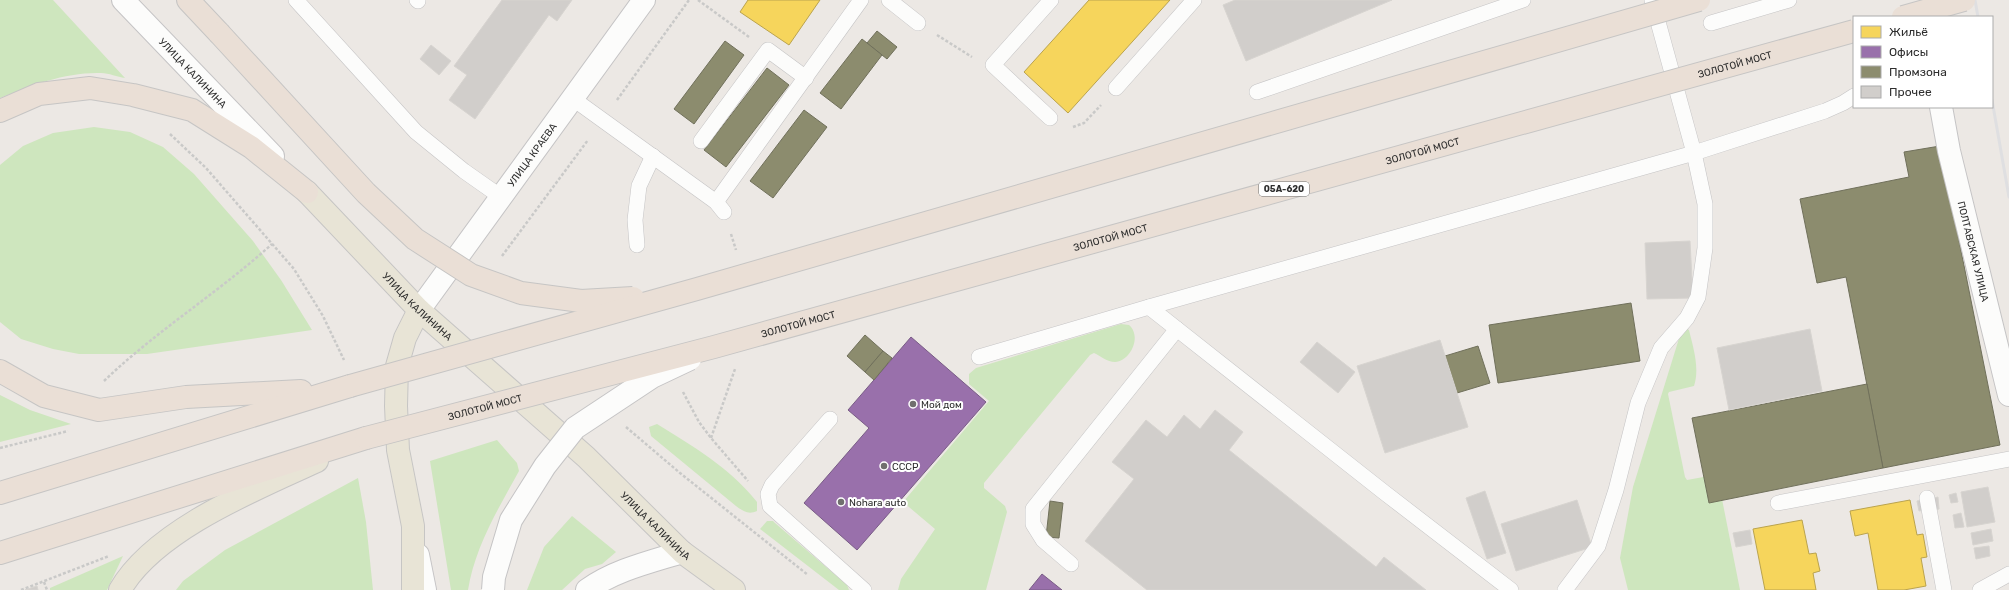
<svg xmlns="http://www.w3.org/2000/svg" width="2009" height="590" font-family="Rubik,sans-serif">
	<style>
		.green { fill: #cee6be }
		.homes { fill: #f6d55c; stroke: #baa34e }
		.offices { fill: #9970ab; stroke: #795c86 }
		.industry { fill: #8c8c6e; stroke: #70705b }
		.building { fill: #d1cecb; stroke: #d7d4d0 }
		.lines { fill: none; stroke-linecap: round; stroke-linejoin: round }
		.lane-casing { stroke: #c5c4c5; stroke-width: 16 }
		.street-casing { stroke: #c5c4c5; stroke-width: 24 }
		.secondary-casing { stroke: #c5c4c5; stroke-width: 24 }
		.primary-casing { stroke: #c6c5c4; stroke-width: 24 }
		.highway-casing { stroke: #c6c5c4; stroke-width: 24 }
		.path { stroke: #c9c9c8; stroke-width: 2.5; stroke-dasharray: 3 2; stroke-linecap: butt }
		.lane { stroke: #fcfcfb; stroke-width: 15 }
		.street { stroke: #fcfcfb; stroke-width: 22 }
		.secondary { stroke: #fcfcfb; stroke-width: 22 }
		.primary { stroke: #e8e4d6; stroke-width: 22 }
		.highway { stroke: #eadfd6; stroke-width: 22 }
		.rail { stroke: #dfdfe1; stroke-width: 3 }
		.secondary-bridge-casing { stroke: #c5c4c5; stroke-width: 24; stroke-linecap: butt }
		.highway-bridge-casing { stroke: #c6c5c4; stroke-width: 24; stroke-linecap: butt }
		.secondary-bridge { stroke: #fcfcfb; stroke-width: 22 }
		.highway-bridge { stroke: #eadfd6; stroke-width: 22 }
		.poi-dot { fill: #706f6e; stroke: #fff; stroke-width: 1.5 }
		.labels { text-anchor: middle; stroke-width: 4; stroke-linejoin: round; paint-order: stroke }
		.shield { fill: #fff; stroke: #6d6d6d; stroke-width: 1 }
		.shield-label { font-size: 9px; font-weight: bold; fill: #2e2e2e }
		.street-label { font-size: 10px; fill: #2e2e2e; stroke: #fff }
		.poi-label { font-size: 10px; fill: #2e2e2e; stroke: #fff; text-anchor: start }
	</style>
	<rect width="100%" height="100%" fill="#ece8e4"/>
	<g class="green">
		<path d="M 0,0 L 53,0 L 125,78 C 117,77 109,73 101,73 C 66,72 32,85 0,98 Z"/>
		<path d="M 94,127 L 130,132 L 163,147 L 194,174 L 253,241 L 281,280 L 312,330 L 147,354 L 79,354 L 53,349 L 21,339 L 0,322 L 0,165 L 23,146 L 53,133 Z"/>
		<path d="M 1121,324 L 1129,325 C 1142,336 1131,361 1115,362 C 1107,362 1101,356 1094,353 L 1090,355 L 984,483 L 984,488 L 1005,506 L 1007,512 L 986,590 L 898,590 L 901,579 L 935,529 L 903,502 L 989,401 L 969,384 L 969,374 L 976,368 Z"/>
		<path d="M 1685,328 L 1689,330 C 1693,347 1700,368 1694,386 L 1669,392 L 1668,394 L 1685,477 L 1687,480 L 1709,476 L 1720,489 L 1740,590 L 1628,590 L 1620,558 L 1633,487 L 1681,332 Z"/>
		<path d="M 0,395 L 30,410 L 71,424 L 0,442 Z"/>
		<path d="M 657,424 C 694,447 729,467 757,502 L 757,511 C 748,515 743,511 736,506 L 651,436 L 649,427 Z"/>
		<path d="M 497,440 L 517,463 L 519,471 C 498,509 475,547 468,590 L 451,590 L 430,461 Z"/>
		<path d="M 358,478 L 366,522 L 373,590 L 176,590 L 183,581 L 225,550 Z"/>
		<path d="M 572,516 L 616,552 L 602,564 L 585,569 L 562,590 L 527,590 L 544,547 Z"/>
		<path d="M 767,521 L 773,521 L 775,523 L 847,585 L 849,590 L 839,590 L 760,529 Z"/>
		<path d="M 123,556 L 107,590 L 50,590 L 50,588 Z"/>
	</g>
	<g class="homes">
		<path d="M 748,0 L 820,0 L 789,45 L 740,12 Z"/>
		<path d="M 1089,0 L 1170,0 L 1068,113 L 1024,72 Z"/>
		<path d="M 1910,500 L 1917,535 L 1923,534 L 1927,557 L 1921,558 L 1926,586 L 1904,590 L 1878,590 L 1868,533 L 1855,536 L 1850,511 Z"/>
		<path d="M 1802,520 L 1809,554 L 1816,553 L 1820,571 L 1813,573 L 1816,590 L 1765,590 L 1753,529 Z"/>
	</g>
	<g class="offices">
		<path d="M 911,337 L 986,402 L 857,550 L 804,503 L 869,428 L 848,410 Z"/>
		<path d="M 1042,574 L 1062,590 L 1029,590 Z"/>
	</g>
	<g class="industry">
		<path d="M 877,31 L 897,47 L 887,59 L 867,43 Z"/>
		<path d="M 862,39 L 882,55 L 841,109 L 820,93 Z"/>
		<path d="M 725,41 L 744,55 L 694,124 L 674,109 Z"/>
		<path d="M 767,68 L 789,85 L 726,167 L 704,150 Z"/>
		<path d="M 804,110 L 827,127 L 773,198 L 750,181 Z"/>
		<path d="M 1940,146 L 2000,445 L 1883,468 L 1846,277 L 1817,283 L 1800,199 L 1909,177 L 1904,152 Z"/>
		<path d="M 1631,303 L 1640,361 L 1498,383 L 1489,325 Z"/>
		<path d="M 865,335 L 883,351 L 865,372 L 847,356 Z"/>
		<path d="M 1478,346 L 1490,383 L 1457,393 L 1445,356 Z"/>
		<path d="M 883,351 L 892,358 L 874,380 L 865,372 Z"/>
		<path d="M 1867,384 L 1883,468 L 1709,503 L 1692,418 Z"/>
		<path d="M 1050,501 L 1063,503 L 1059,538 L 1046,537 Z"/>
	</g>
	<g class="building">
		<path d="M 502,0 L 572,0 L 557,21 L 549,15 L 475,119 L 449,100 L 467,75 L 454,66 Z"/>
		<path d="M 1235,0 L 1392,0 L 1246,61 L 1223,5 Z"/>
		<path d="M 431,45 L 451,61 L 439,75 L 420,59 Z"/>
		<path d="M 1690,241 L 1693,298 L 1647,299 L 1645,243 Z"/>
		<path d="M 1810,329 L 1822,391 L 1729,410 L 1717,348 Z"/>
		<path d="M 1440,340 L 1468,427 L 1385,453 L 1357,366 Z"/>
		<path d="M 1317,342 L 1355,372 L 1338,393 L 1300,362 Z"/>
		<path d="M 1215,410 L 1243,432 L 1229,450 L 1376,567 L 1384,557 L 1426,590 L 1147,590 L 1085,541 L 1134,479 L 1112,462 L 1146,420 L 1167,437 L 1184,415 L 1200,429 Z"/>
		<path d="M 1988,487 L 1995,522 L 1967,527 L 1961,492 Z"/>
		<path d="M 1485,491 L 1506,553 L 1487,559 L 1466,498 Z"/>
		<path d="M 1956,493 L 1958,502 L 1951,503 L 1949,495 Z"/>
		<path d="M 1938,497 L 1939,509 L 1932,510 L 1930,499 Z"/>
		<path d="M 1577,500 L 1592,547 L 1516,571 L 1501,524 Z"/>
		<path d="M 1924,500 L 1925,510 L 1919,511 L 1917,501 Z"/>
		<path d="M 1961,513 L 1964,527 L 1955,528 L 1953,515 Z"/>
		<path d="M 1991,529 L 1993,541 L 1973,545 L 1971,533 Z"/>
		<path d="M 1750,530 L 1752,544 L 1736,547 L 1733,533 Z"/>
		<path d="M 1989,546 L 1990,556 L 1976,559 L 1974,548 Z"/>
		<path d="M 37,586 L 38,590 L 25,590 Z"/>
	</g>
	<g class="lines">
		<defs>
			<g id="lane">
				<path d="M 296,0 L 416,132 L 464,171 L 501,197"/>
				<path d="M 417,0 L 418,1"/>
				<path d="M 889,0 L 918,23"/>
				<path d="M 1711,23 L 1789,0"/>
				<path d="M 1116,88 L 1194,0"/>
				<path d="M 1257,92 L 1523,0"/>
				<path d="M 572,98 L 716,202 L 724,212"/>
				<path d="M 1050,118 L 993,65 L 1051,0"/>
				<path d="M 701,141 L 768,50 L 806,78"/>
				<path d="M 716,202 L 861,0"/>
				<path d="M 637,245 L 635,220 L 639,186 L 653,156"/>
				<path d="M 1149,307 L 1385,493 L 1511,590"/>
				<path d="M 979,357 L 1149,307 L 1694,153 L 1825,111 L 1843,103 L 1854,96"/>
				<path d="M 830,419 L 772,485 L 768,494 L 770,506 L 864,590"/>
				<path d="M 1927,498 L 1944,590"/>
				<path d="M 1778,503 L 2009,459"/>
				<path d="M 1071,564 L 1043,540 L 1033,524 L 1033,509 L 1177,329"/>
				<path d="M 1565,590 L 1598,546 L 1616,490 L 1638,403 L 1661,348 L 1687,318 L 1698,297 L 1705,248 L 1705,204 L 1694,153 L 1652,0"/>
				<path d="M 1980,590 L 2009,574"/>
			</g>
			<g id="street">
				<path id="s1" d="M 1941,107 L 1949,151 L 2009,395"/>
				<path id="s2" d="M 419,310 L 644,0"/>
			</g>
			<g id="secondary">
				<path id="s3" d="M 123,0 L 273,156"/>
				<path d="M 418,555 L 425,590"/>
				<path d="M 587,590 C 615,570 650,562 682,552"/>
			</g>
			<g id="primary">
				<path id="s4" d="M 307,192 L 419,310 L 586,457 L 682,552 L 734,590"/>
				<path d="M 120,590 C 154,530 256,489 317,461"/>
				<path d="M 413,590 L 413,526 L 398,450 L 396,406 L 397,366 L 405,338 L 419,310"/>
			</g>
			<g id="highway">
				<path d="M 188,0 L 219,33"/>
				<path d="M 0,111 L 39,94 L 90,88 L 133,95 L 192,110 L 251,147 L 307,192"/>
				<path d="M 0,371 L 44,396 L 99,410 L 186,397 L 301,391"/>
				<path d="M 0,493 L 350,386"/>
				<path d="M 0,553 L 366,438"/>
			</g>
		</defs>
		<use href="#lane" class="lane-casing"/>
		<use href="#street" class="street-casing"/>
		<use href="#secondary" class="secondary-casing"/>
		<use href="#primary" class="primary-casing"/>
		<use href="#highway" class="highway-casing"/>
		<g class="path">
			<path d="M 698,0 L 749,37"/>
			<path d="M 937,35 L 972,57"/>
			<path d="M 617,100 L 689,0"/>
			<path d="M 1073,127 L 1084,123 L 1101,105"/>
			<path d="M 170,134 L 206,168 L 294,269 L 323,316 L 344,360"/>
			<path d="M 731,234 L 736,250"/>
			<path d="M 502,256 L 588,140"/>
			<path d="M 104,381 C 156,331 218,293 272,244"/>
			<path d="M 683,392 L 699,422 L 711,438 L 748,481"/>
			<path d="M 626,427 L 680,473 L 808,575"/>
			<path d="M 711,438 L 735,369"/>
			<path d="M 0,448 L 68,431"/>
			<path d="M 44,582 L 47,590"/>
			<path d="M 21,590 L 109,556"/>
		</g>
		<use href="#lane" class="lane"/>
		<use href="#street" class="street"/>
		<use href="#secondary" class="secondary"/>
		<use href="#primary" class="primary"/>
		<use href="#highway" class="highway"/>
		<g class="rail">
			<path d="M 1975,0 L 1978,17"/>
			<path d="M 1992,100 L 2009,197"/>
		</g>
		<defs>
			<path id="secondary-bridge" d="M 493,590 L 494,577 L 511,520 L 545,466 L 575,428 L 652,377 L 690,359"/>
			<g id="highway-bridge">
				<path d="M 1903,17 L 1964,0"/>
				<path d="M 219,33 L 366,193 L 415,239 L 471,275 L 521,293 L 581,301 L 633,298"/>
				<path d="M 350,386 L 697,289 L 1699,0"/>
				<path id="s5" d="M 366,438 L 714,347 L 1854,31"/>
			</g>
		</defs>
		<use href="#secondary-bridge" class="secondary-bridge-casing"/>
		<use href="#highway-bridge" class="highway-bridge-casing"/>
		<use href="#secondary-bridge" class="secondary-bridge"/>
		<use href="#highway-bridge" class="highway-bridge"/>
	</g>
	<g class="poi-dot">
		<circle cx="913" cy="404" r="4"/>
		<circle cx="884" cy="466" r="4"/>
		<circle cx="841" cy="502" r="4"/>
	</g>
	<g class="labels">
		<rect class="shield" x="1259" y="182" width="50" height="14" rx="3"/>
		<g class="shield-label">
			<text x="1284" y="192">05А-620</text>
		</g>
		<g class="street-label">
			<text dy="4" stroke="none"><textPath href="#s5" startOffset="1419">ЗОЛОТОЙ МОСТ</textPath></text>
			<text dy="4" stroke="none"><textPath href="#s3" startOffset="101">УЛИЦА КАЛИНИНА</textPath></text>
			<text dy="4" stroke="none"><textPath href="#s5" startOffset="1095">ЗОЛОТОЙ МОСТ</textPath></text>
			<text dy="4" stroke="none"><textPath href="#s2" startOffset="192">УЛИЦА КРАЕВА</textPath></text>
			<text dy="4" stroke="none"><textPath href="#s5" startOffset="771">ЗОЛОТОЙ МОСТ</textPath></text>
			<text dy="4" stroke="none"><textPath href="#s1" startOffset="148">ПОЛТАВСКАЯ УЛИЦА</textPath></text>
			<text dy="4" stroke="none"><textPath href="#s4" startOffset="159">УЛИЦА КАЛИНИНА</textPath></text>
			<text dy="4" stroke="none"><textPath href="#s5" startOffset="447">ЗОЛОТОЙ МОСТ</textPath></text>
			<text dy="4" stroke="none"><textPath href="#s5" startOffset="123">ЗОЛОТОЙ МОСТ</textPath></text>
			<text dy="4" stroke="none"><textPath href="#s4" startOffset="483">УЛИЦА КАЛИНИНА</textPath></text>
		</g>
		<g class="poi-label">
			<text x="921" y="408">Мой дом</text>
			<text x="892" y="470">СССР</text>
			<text x="849" y="506">Nohara auto</text>
		</g>
	</g>
	<rect x="1853" y="16" width="140" height="92" fill="#ffffff" stroke="#ababab"/>
	<rect x="1861" y="26" width="20" height="12" fill="#f6d55c" stroke="#ababab"/>
	<text x="1889" y="36" font-size="12" fill="#2e2e2e">Жильё</text>
	<rect x="1861" y="46" width="20" height="12" fill="#9970ab" stroke="#ababab"/>
	<text x="1889" y="56" font-size="12" fill="#2e2e2e">Офисы</text>
	<rect x="1861" y="66" width="20" height="12" fill="#8c8c6e" stroke="#ababab"/>
	<text x="1889" y="76" font-size="12" fill="#2e2e2e">Промзона</text>
	<rect x="1861" y="86" width="20" height="12" fill="#d1cecb" stroke="#ababab"/>
	<text x="1889" y="96" font-size="12" fill="#2e2e2e">Прочее</text>
</svg>
